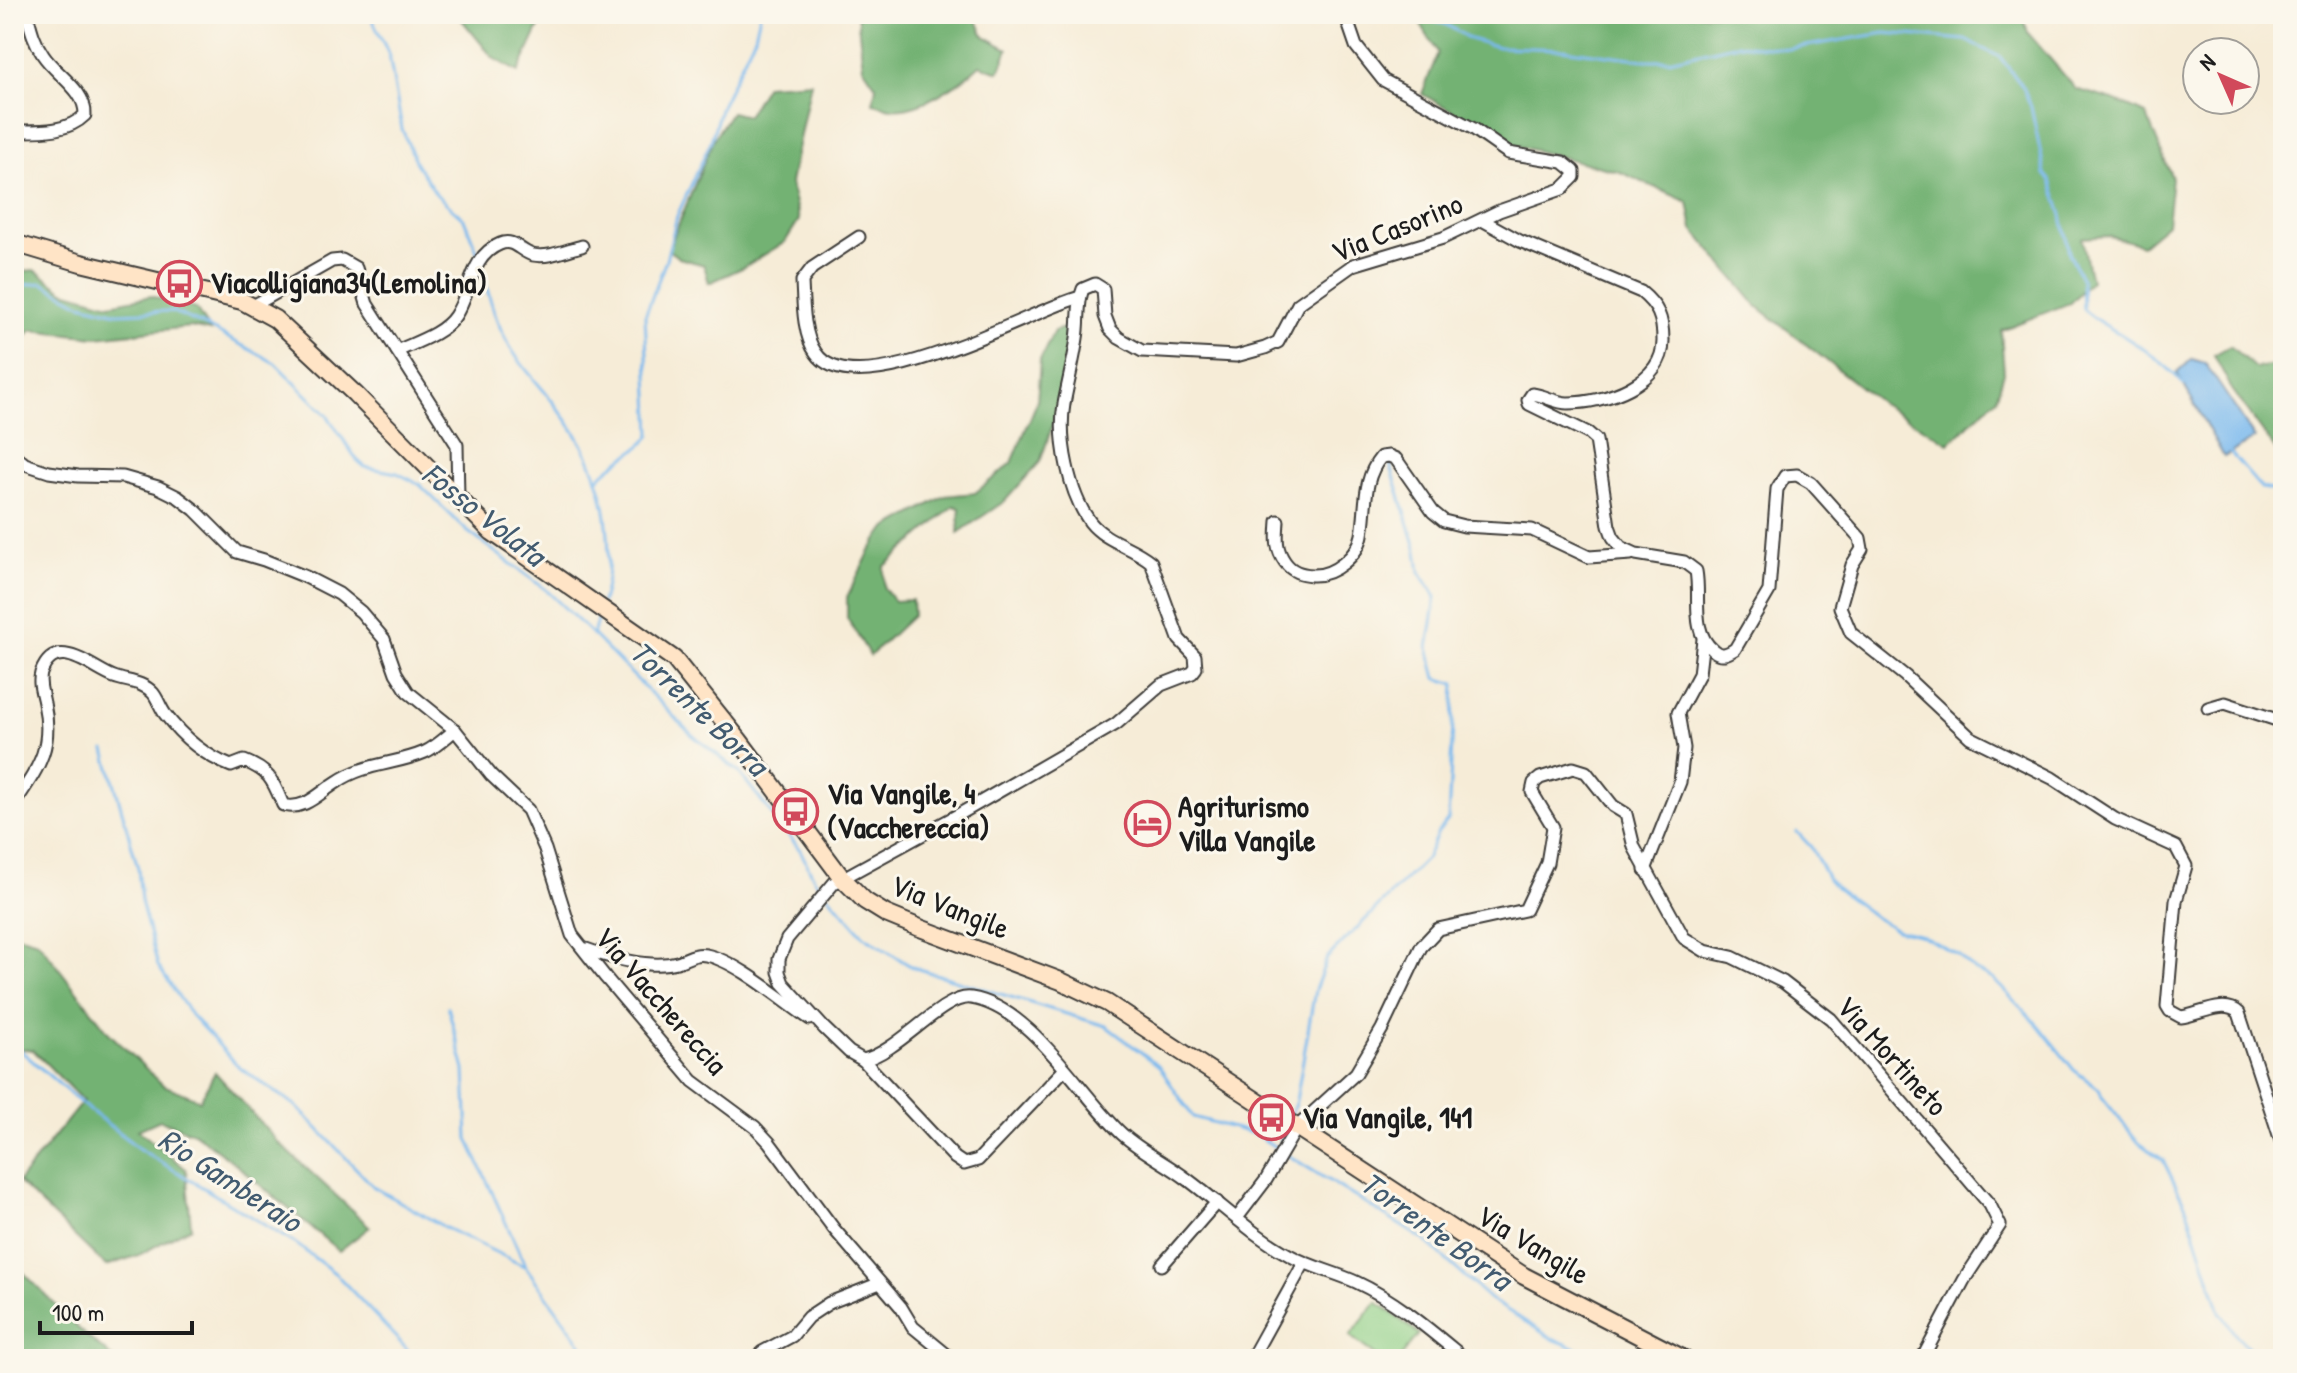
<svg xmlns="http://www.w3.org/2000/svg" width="2297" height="1373" font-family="'Patrick Hand',sans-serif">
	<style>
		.green { fill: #8fcf86; stroke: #567651; stroke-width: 2 }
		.forest { fill: #73b273; stroke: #486748; stroke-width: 2 }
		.water { fill: #7ab9ee; stroke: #4b6a85; stroke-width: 2 }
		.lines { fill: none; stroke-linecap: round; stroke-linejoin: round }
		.stream { stroke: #7ab9ee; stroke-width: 3 }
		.street-casing { stroke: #3d3b38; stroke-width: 15 }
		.secondary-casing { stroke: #3d3b38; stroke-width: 20 }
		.street { stroke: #fff; stroke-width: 11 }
		.secondary { stroke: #ffe4c6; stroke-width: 16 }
		.labels { text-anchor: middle; stroke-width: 6; stroke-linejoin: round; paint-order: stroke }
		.street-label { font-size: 30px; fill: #1c1c1c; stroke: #fbf7ec }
		.poi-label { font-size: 30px; font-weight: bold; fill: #1c1c1c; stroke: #fbf7ec; text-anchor: start }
		.water-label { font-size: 32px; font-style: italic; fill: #425b70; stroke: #fbf7ec }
	</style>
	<rect width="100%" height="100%" fill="#fbf7ec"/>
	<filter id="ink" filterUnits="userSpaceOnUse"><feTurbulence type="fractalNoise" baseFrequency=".0125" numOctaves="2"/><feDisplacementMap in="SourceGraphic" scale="16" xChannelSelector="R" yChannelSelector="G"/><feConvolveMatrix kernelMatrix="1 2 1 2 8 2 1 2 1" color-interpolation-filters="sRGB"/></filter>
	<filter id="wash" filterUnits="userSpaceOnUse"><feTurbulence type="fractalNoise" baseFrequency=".006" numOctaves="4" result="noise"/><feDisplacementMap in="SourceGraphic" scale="32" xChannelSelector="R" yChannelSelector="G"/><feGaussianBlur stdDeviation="1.8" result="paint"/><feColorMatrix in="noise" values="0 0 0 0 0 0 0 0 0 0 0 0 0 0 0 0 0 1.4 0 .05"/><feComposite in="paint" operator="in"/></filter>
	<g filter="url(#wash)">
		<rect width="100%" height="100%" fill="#f6ecd7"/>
		<path class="green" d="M 1377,1302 L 1419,1334 L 1399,1359 L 1380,1359 L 1350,1336 Z"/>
		<g class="forest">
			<path d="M 457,14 L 545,14 L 518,72 L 493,58 Z"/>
			<path d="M 857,14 L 974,14 L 984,36 L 1008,49 L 999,72 L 980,65 C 961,83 919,112 891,108 C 885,107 879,104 873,103 L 876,86 L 863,67 Z"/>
			<path d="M 1427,14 L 2023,14 L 2028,33 L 2076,89 L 2116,101 L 2146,114 L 2172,178 L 2167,224 L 2142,245 L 2109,236 L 2082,238 L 2091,281 L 2070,303 L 2001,330 L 2004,373 L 1996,399 L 1949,443 L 1882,404 L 1757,306 L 1693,229 L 1688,202 L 1620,172 L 1514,145 L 1422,94 L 1438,53 L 1421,25 Z"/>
			<path d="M 811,82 L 790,183 L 799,220 L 785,242 L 744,267 L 709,283 L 704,265 L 679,258 L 668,250 L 713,140 L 731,112 L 747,116 L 766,85 Z"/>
			<path d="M 35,270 L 64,291 L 110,304 L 151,296 L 196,309 L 210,331 L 190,327 L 96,337 L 31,330 L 14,351 L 14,272 Z"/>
			<path d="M 1064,328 L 1068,351 L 1053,424 L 1040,462 L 1005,501 L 958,533 L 960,508 L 954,506 L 884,567 L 884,588 L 894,601 L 912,600 L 913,615 L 870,656 L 847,618 L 847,597 L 870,551 L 885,529 L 945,496 L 975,493 L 1012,463 L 1037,402 L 1040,360 L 1054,331 Z"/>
			<path d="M 2230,346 L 2255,368 L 2283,364 L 2283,460 L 2231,388 L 2214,355 Z"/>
			<path d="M 14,934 L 38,941 L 109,1033 L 163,1085 L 200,1100 L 215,1072 L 276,1140 L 370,1227 L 339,1251 L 228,1158 L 194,1133 L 160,1120 L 138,1130 L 186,1169 L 191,1227 L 139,1255 L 106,1266 L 18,1182 L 83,1101 L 33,1050 L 14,1048 Z"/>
			<path d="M 14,1263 L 83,1333 L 114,1359 L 14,1359 Z"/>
		</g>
		<path class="water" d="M 2192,359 L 2205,363 L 2255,438 L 2224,457 L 2177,373 Z"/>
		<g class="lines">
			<g class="stream">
				<path d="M 370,14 L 389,55 L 402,129 L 416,163 L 437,195 L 464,219 L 479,256"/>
				<path d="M 1425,19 L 1445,24 L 1470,39 L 1499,47 L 1562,49 L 1646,60 L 1669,60 L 1738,44 L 1788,49 L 1885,33 L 1965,40 L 2000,57 L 2023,87 L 2031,107 L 2045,174 L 2051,181 L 2062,215 L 2069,253 L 2082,280 L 2083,309 C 2096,322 2110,327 2125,337 C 2146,350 2169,366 2184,385"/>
				<path d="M 482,268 C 489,298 496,326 514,353 C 526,372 543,388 556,406 C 568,421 581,440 589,458 C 608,500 615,558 602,602"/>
				<path d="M 14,286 L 42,283 L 81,304 L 117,313 L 171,311 L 204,325 L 275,363 L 327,415 L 357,460 L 365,467 L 397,473 L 419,484 L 467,531 L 545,589 L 593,635"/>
				<path d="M 2229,451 L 2261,488 L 2271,490 L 2283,487"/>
				<path d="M 597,480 C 611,461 645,449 651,434 L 645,316 L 666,260 L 677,216 L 711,141 L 721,106 L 755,36 L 760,14"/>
				<path d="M 599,613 L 593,635 L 691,734 L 738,771 L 800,850 L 815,880 L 823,889"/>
				<path d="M 105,750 L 138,868 L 141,901 L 158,966 L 191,1015 L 240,1068 L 296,1106 L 374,1187 L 446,1228 L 526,1267 L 592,1359"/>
				<path d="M 1797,832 L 1811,847 L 1828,879 L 1836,888 L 1876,918 L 1897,930 L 1923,936 L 1958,955 L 1976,971 L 1993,979 L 2038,1025 L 2074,1070 L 2099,1089 L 2102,1097 L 2139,1143 L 2163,1160 L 2187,1209 L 2220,1312 L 2237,1336 L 2260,1359"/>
				<path d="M 828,895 L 864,936 L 912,967 L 1106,1026 L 1158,1065 L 1193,1117 L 1255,1134 L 1280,1150"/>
				<path d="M 448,1007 L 465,1070 L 468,1139 L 525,1265"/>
				<path d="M 14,1045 L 82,1104 L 141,1150 L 296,1244 L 336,1274 L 416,1359"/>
				<path d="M 1291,1115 L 1296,1101 L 1315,990 L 1327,958 L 1426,859 L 1438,832 L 1448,820 L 1455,684 L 1436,678 L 1428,648 L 1436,597 L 1420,572 L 1417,551 L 1390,463"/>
				<path d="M 1278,1149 L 1286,1126"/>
				<path d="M 1286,1154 L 1424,1240 L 1491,1300 L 1553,1339 L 1605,1359"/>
			</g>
		</g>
	</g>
	<g filter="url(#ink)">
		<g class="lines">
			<defs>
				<g id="street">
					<path d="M 1345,14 L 1356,46 L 1383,80 L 1474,129 L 1508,153 L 1563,162 L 1574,171 L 1574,177 L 1562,189 L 1499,211 L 1443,238 L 1353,265 L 1298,304 L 1278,342 L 1265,348 L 1236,356 L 1142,351 L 1119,338 L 1110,329 L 1105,316 L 1103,289 L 1095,284 L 1083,289 C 1077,303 1080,322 1077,338 C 1074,360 1068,382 1064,404 C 1058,439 1069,493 1090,522 C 1106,542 1132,546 1151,562 L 1179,639 L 1195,656 L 1196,668 L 1192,673 L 1161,685 L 1116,724 L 958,815 L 834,883 L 787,939 L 779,959 L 779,972 L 783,983 L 824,1028 L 849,1052 L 863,1060 C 899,1052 943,994 971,998 C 1031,1007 1080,1095 1122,1134 C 1142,1152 1166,1163 1187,1179 C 1221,1204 1252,1235 1289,1255 C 1310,1267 1334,1272 1356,1282 C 1397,1301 1431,1331 1465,1359"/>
					<path d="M 14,131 C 38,131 67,133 85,115 C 86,90 56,75 43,55 C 34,42 31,29 27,14"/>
					<path d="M 1482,220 L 1520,241 L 1641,292 C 1658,306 1663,318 1663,340 C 1664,384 1604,403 1568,403 C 1556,403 1544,395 1532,394 L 1528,400 L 1529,404 L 1588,433 L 1596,440 L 1609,526 L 1613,537 L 1621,547 L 1636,554 L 1684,562 L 1696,571 C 1701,598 1690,630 1713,650 C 1721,657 1727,654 1735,649 L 1769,591 L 1777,489 L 1785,476 L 1797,475 L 1811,483 L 1860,538 L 1862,549 L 1852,565 L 1840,607 L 1851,633 L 1905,676 L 1970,737 L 2052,778 L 2115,819 L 2176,847 L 2186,866 L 2176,901 L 2167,1006 L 2170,1011 L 2181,1017 C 2199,1015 2224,999 2239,1013 L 2283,1147"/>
					<path d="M 859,237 L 812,268 L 802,281 C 803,302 803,336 816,353 C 855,410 1029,311 1080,297"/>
					<path d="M 253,306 L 332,261 L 342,260 L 356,268 L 367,304 L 457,445 L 458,498"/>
					<path d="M 397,351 C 416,342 443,334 455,316 C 471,293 470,256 500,244 C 514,238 520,252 533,255 C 549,258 566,250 582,246"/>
					<path d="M 14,455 L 25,464 L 49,472 L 78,476 L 123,477 L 158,487 L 178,497 L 195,510 L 237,552 L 264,560 L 306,577 L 339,594 L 361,612 L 384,639 L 396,673 L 408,692 L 455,730 L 491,775 L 528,810 L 545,849 L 572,935 L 606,978 L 693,1081 L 755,1127 L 769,1142 L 834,1229 L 901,1307 L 913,1327 L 952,1359"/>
					<path d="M 1278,521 C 1277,537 1275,548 1285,562 C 1292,572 1301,574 1312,575 C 1333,576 1358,556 1362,535 C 1367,507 1362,480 1381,457 L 1389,456 L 1396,459 L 1433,512 L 1444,521 L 1464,526 L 1532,530 L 1589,557 L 1631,554"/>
					<path d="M 2208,708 L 2225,703 L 2283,722"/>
					<path d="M 14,804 C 38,768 54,748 44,703 C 42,692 38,684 41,673 C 56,633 92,669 114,677 C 127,682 142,681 153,693 C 158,699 160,707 165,714 C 183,738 203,755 231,766 L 244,761 C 270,771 273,781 283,805 C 305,811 319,793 337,782 C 364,763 395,765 425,752 C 436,747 445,738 455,730"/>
					<path d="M 1645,870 L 1680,782 L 1684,748 L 1678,713 L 1699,674 L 1703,639"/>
					<path d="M 586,949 C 610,958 651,969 677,962 C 688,959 693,953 706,955 C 737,961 783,1001 810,1019"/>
					<path d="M 863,1060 L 955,1158 L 964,1164 L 978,1160 L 1064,1070"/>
					<path d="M 1237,1218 L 1266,1180 L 1297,1127 L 1356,1073 L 1382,1029 L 1421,947 L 1438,929 L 1525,910 L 1547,863 L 1553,827 L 1532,792 L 1534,783 L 1540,778 L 1573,768 L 1586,772 L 1613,806 L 1626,814 L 1634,847 L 1684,938 L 1705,951 L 1732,957 L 1783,982 L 1831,1019 L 1990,1205 L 2000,1225 L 1964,1280 L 1922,1359"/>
					<path d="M 1162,1265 L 1217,1202"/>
					<path d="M 757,1359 L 762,1352 L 792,1336 L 808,1317 L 829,1303 L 880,1283"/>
					<path d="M 1251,1359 L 1304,1263"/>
					<path d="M 1648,1359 L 1655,1345"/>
				</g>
				<path id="secondary" d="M 14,243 L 81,263 L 242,301 L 275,319 L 355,394 L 492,532 L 674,659 L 739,740 L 842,878 L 865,901 L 886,914 L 920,928 L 1061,981 L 1107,1003 L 1524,1276 L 1684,1359"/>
			</defs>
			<use href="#street" class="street-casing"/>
			<use href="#secondary" class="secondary-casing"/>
			<use href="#street" class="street"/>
			<use href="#secondary" class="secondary"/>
		</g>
	</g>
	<defs>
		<symbol id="bus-ring" viewBox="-11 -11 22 22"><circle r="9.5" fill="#fbf7ec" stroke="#d1495b" stroke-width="1.5"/><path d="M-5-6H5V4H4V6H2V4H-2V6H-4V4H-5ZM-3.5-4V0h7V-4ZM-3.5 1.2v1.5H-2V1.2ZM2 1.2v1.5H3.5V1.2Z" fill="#d1495b"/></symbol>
		<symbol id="hotel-ring" viewBox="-11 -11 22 22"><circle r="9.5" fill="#fbf7ec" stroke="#d1495b" stroke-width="1.5"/><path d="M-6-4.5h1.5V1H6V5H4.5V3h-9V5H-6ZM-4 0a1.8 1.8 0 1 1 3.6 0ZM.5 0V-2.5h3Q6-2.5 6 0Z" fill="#d1495b"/></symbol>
	</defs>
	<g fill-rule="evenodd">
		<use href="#bus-ring" x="154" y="258" width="51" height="51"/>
		<use href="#bus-ring" x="770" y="786" width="51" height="51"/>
		<use href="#hotel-ring" x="1122" y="798" width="51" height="51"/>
		<use href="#bus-ring" x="1246" y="1092" width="51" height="51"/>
	</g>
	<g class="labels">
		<g class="street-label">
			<text transform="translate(1397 228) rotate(-22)" y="10">Via Casorino</text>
			<text transform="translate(950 907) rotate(22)" y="10">Via Vangile</text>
			<text transform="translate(661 1001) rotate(49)" y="10">Via Vacchereccia</text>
			<text transform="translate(1892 1056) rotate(48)" y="10">Via Mortineto</text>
			<text transform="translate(1533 1245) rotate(31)" y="10">Via Vangile</text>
		</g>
		<g class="poi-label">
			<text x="210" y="293">Viacolligiana34(Lemolina)</text>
			<text x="827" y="804">Via Vangile, 4<tspan x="827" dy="34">(Vacchereccia)</tspan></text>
			<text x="1178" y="817">Agriturismo<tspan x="1178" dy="34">Villa Vangile</tspan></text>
			<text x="1302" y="1128">Via Vangile, 141</text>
		</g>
		<g class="water-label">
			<text transform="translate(484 514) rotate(38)" y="11">Fosso Volata</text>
			<text transform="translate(699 708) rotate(44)" y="11">Torrente Borra</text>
			<text transform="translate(230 1180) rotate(33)" y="11">Rio Gamberaio</text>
			<text transform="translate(1436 1231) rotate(36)" y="11">Torrente Borra</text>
		</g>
	</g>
	<rect width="2297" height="1373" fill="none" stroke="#fbf7ec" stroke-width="48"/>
	<g transform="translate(2221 76) rotate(315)"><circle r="38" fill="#fbf7ec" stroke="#a29f99" stroke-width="2"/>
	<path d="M0-6L14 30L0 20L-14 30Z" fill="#d1495b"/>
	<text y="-12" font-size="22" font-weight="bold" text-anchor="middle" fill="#1c1c1c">N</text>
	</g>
	<path d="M40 1321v12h152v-12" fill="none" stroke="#1c1c1c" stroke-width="4"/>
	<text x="52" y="1321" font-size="24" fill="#1c1c1c" stroke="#fbf7ec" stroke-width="6" paint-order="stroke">100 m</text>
</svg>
